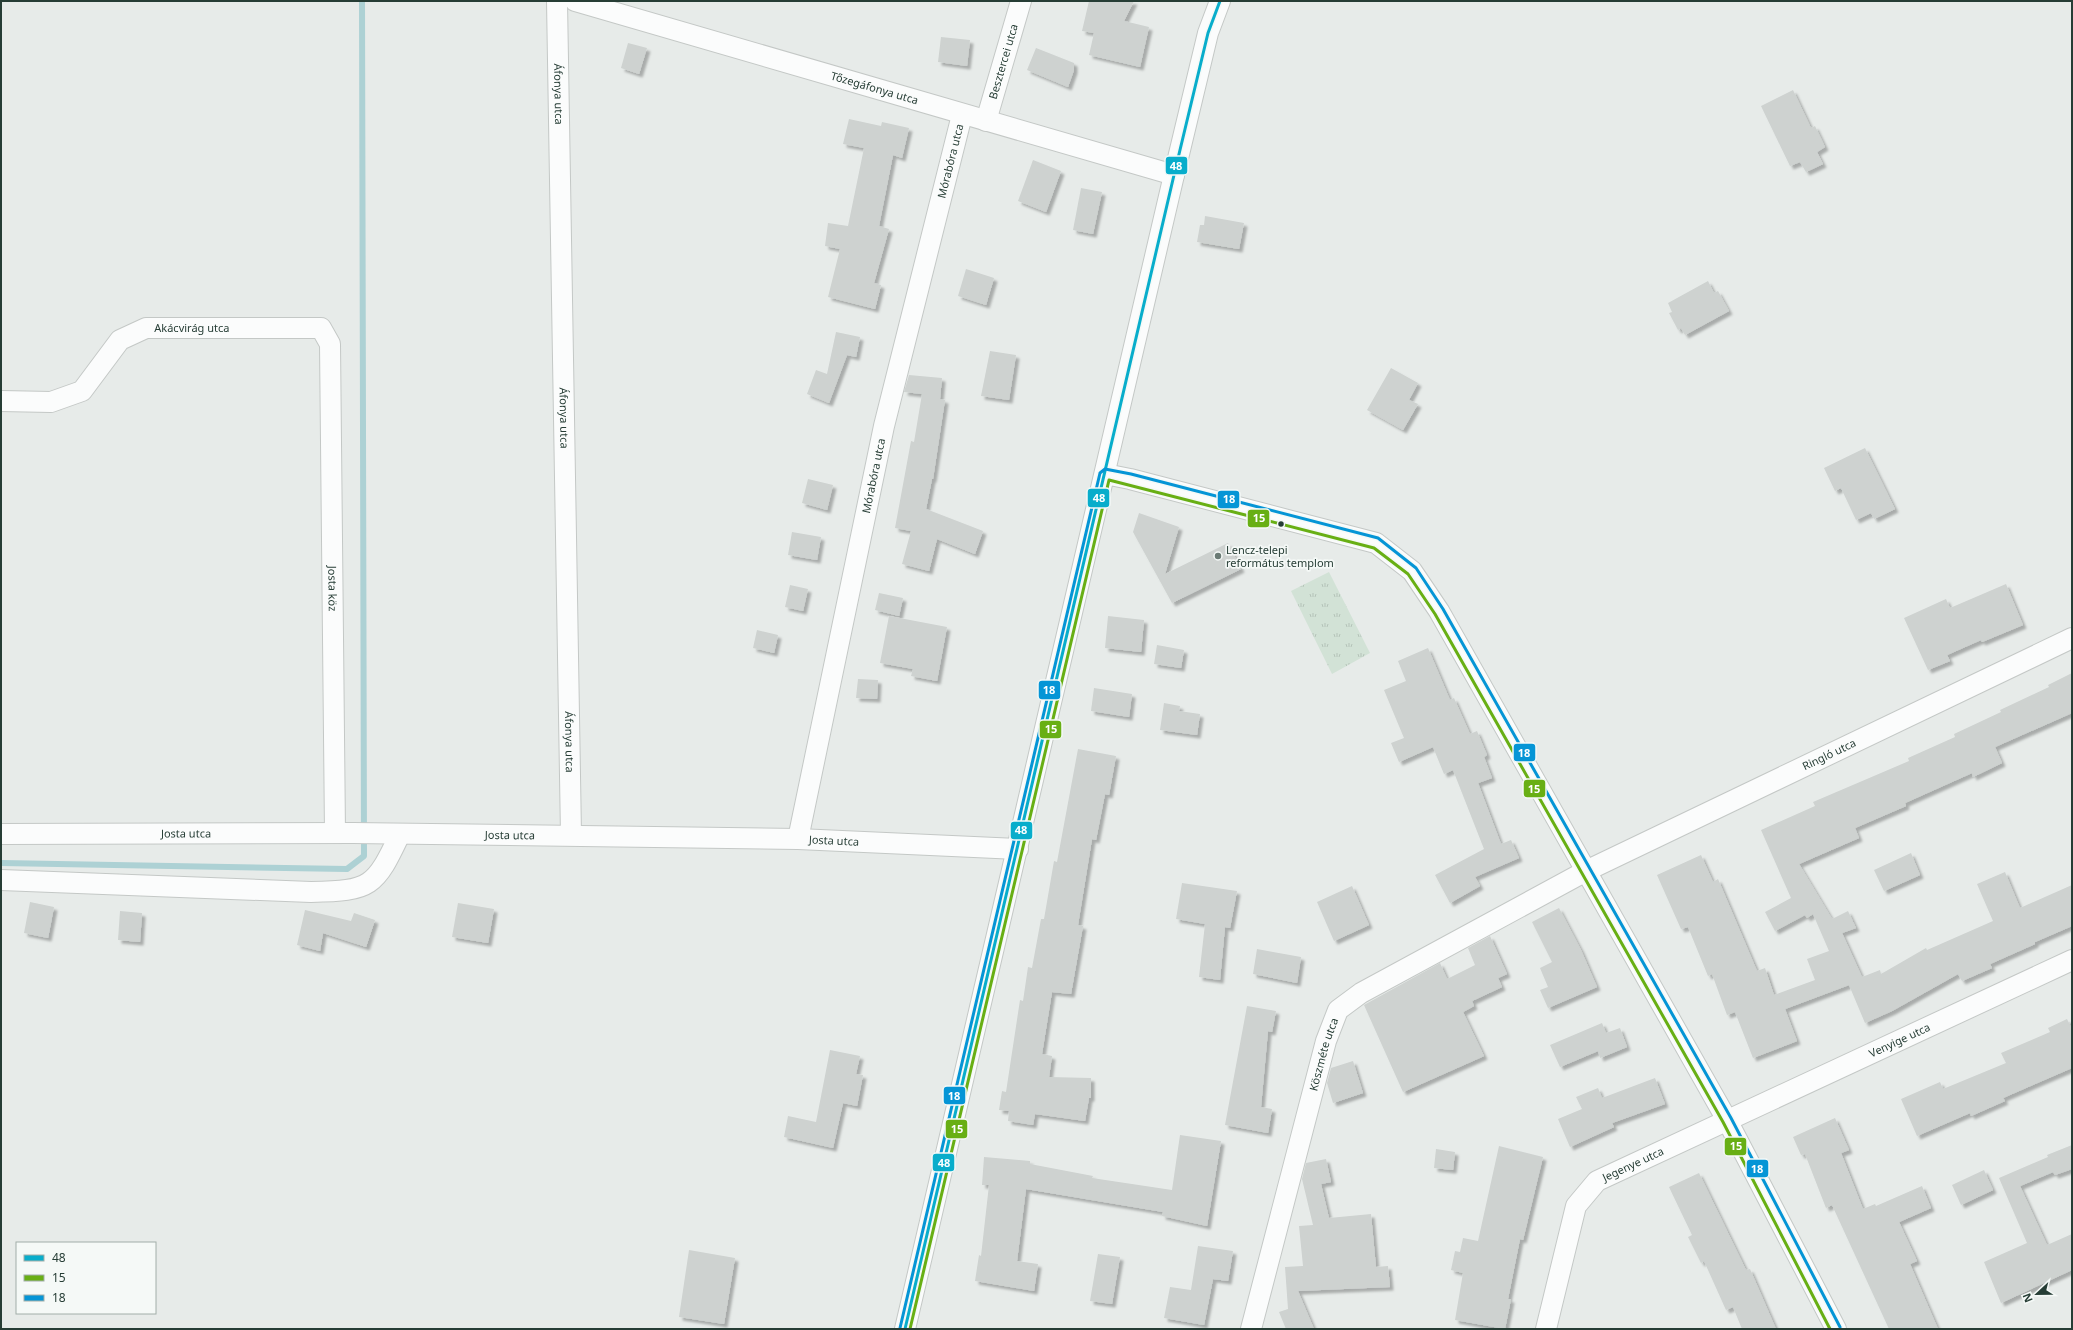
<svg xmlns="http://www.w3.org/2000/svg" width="2073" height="1330" font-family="'Noto Sans',sans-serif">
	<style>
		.grass { fill: url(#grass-tufts) }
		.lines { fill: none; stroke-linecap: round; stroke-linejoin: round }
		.stream { stroke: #add1d4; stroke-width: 6 }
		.building { fill: #ced2d0; filter: url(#shadow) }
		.minor-casing { stroke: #c4c8c6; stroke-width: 22 }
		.minor { stroke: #fbfcfc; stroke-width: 20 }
		.bus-1-casing { stroke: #f5f9f7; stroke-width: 6 }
		.bus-2-casing { stroke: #f5f9f7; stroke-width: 6 }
		.bus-3-casing { stroke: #f5f9f7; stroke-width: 6 }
		.bus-1 { stroke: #08adcb; stroke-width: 3 }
		.bus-2 { stroke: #68af14; stroke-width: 3 }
		.bus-3 { stroke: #0595d6; stroke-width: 3 }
		.bus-dot { fill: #263d35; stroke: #f5f9f7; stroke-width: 1.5 }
		.poi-dot { fill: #6a7a74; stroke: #f5f9f7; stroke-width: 1.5 }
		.labels { text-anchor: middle; stroke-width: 3.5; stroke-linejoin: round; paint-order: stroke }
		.street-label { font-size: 11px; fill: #263d35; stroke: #f5f9f7 }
		.poi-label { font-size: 11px; fill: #263d35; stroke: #f5f9f7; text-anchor: start }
		.line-badge { stroke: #f5f9f7; stroke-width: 1.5 }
		.badge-label { font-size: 11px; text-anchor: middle; font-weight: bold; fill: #fff }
	</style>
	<defs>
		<pattern id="grass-tufts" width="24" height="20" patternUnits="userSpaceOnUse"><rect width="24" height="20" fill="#d2e2d6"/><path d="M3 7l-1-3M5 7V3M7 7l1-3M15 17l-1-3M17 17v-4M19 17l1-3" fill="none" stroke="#b4c3b8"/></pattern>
		<filter id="shadow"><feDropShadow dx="3.5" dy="3.5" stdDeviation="1" flood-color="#0004"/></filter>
	</defs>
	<rect width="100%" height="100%" fill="#e7ebe9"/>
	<path class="grass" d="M 1329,572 L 1370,653 L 1332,674 L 1291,591 Z"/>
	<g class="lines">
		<path class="stream" d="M 1,863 L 347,869 L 364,856 L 362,1"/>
	</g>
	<g class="building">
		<path d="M 1089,1 L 1134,1 L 1124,21 L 1149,27 L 1140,67 L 1089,55 L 1094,33 L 1082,31 Z"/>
		<path d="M 941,37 L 970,40 L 967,66 L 938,62 Z"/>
		<path d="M 628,43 L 647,48 L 639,74 L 621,68 Z"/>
		<path d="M 1036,48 L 1074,63 L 1074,70 L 1068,87 L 1027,70 Z"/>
		<path d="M 1793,90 L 1811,128 L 1815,126 L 1825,147 L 1817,152 L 1823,164 L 1806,172 L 1800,162 L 1790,166 L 1761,106 Z"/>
		<path d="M 849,119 L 881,126 L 882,122 L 909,128 L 902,158 L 893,155 L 879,226 L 889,229 L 874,283 L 881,285 L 875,309 L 828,297 L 840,249 L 825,246 L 828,223 L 848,226 L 864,148 L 843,144 Z"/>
		<path d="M 1033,160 L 1061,171 L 1046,212 L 1018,201 Z"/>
		<path d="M 1081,188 L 1102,192 L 1093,234 L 1073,230 Z"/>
		<path d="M 1205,216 L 1244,223 L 1239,249 L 1197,242 L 1200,225 L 1204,225 Z"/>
		<path d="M 966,269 L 994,278 L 986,305 L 958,296 Z"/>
		<path d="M 1708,281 L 1714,293 L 1718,291 L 1729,311 L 1685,335 L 1681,328 L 1678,330 L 1669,313 L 1672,312 L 1668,303 Z"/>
		<path d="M 836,332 L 860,337 L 856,357 L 847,355 L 829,403 L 807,394 L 816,370 L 827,374 Z"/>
		<path d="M 990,351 L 1016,355 L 1009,400 L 981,396 Z"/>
		<path d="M 1391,368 L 1418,383 L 1409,400 L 1418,404 L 1403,430 L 1367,410 Z"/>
		<path d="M 909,375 L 942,378 L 940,399 L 945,400 L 933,479 L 932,479 L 926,509 L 983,531 L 975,554 L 937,539 L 929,571 L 902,564 L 911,531 L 895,528 L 911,441 L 914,442 L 922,394 L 904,392 Z"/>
		<path d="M 1865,448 L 1895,509 L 1874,519 L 1871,513 L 1856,520 L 1841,488 L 1835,491 L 1824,468 Z"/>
		<path d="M 808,479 L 833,485 L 827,510 L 802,503 Z"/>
		<path d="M 1139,513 L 1179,527 L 1165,574 L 1228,543 L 1241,569 L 1172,603 L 1133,532 Z"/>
		<path d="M 792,532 L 821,537 L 817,560 L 788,555 Z"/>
		<path d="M 2006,584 L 2023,625 L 1982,642 L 1981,640 L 1947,655 L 1950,661 L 1928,670 L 1904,618 L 1946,599 L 1950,608 Z"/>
		<path d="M 790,585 L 808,589 L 803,611 L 785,607 Z"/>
		<path d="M 879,593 L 903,598 L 899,616 L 875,610 Z"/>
		<path d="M 889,616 L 947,627 L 937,681 L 911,676 L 913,669 L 880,663 Z"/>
		<path d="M 1108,616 L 1144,620 L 1141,652 L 1105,648 Z"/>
		<path d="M 757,630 L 778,635 L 774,653 L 753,648 Z"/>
		<path d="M 1157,645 L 1184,650 L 1181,668 L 1154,664 Z"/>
		<path d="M 1428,648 L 1450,700 L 1454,698 L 1470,734 L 1477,731 L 1487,755 L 1484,757 L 1492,778 L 1478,783 L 1501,844 L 1511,840 L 1519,858 L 1475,877 L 1480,886 L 1450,903 L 1435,875 L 1484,849 L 1453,770 L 1444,774 L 1433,747 L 1399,762 L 1391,743 L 1404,738 L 1384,690 L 1406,681 L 1398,661 Z"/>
		<path d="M 2072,673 L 2072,713 L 1995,747 L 2002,763 L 1973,777 L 1972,773 L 1905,803 L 1906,806 L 1855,828 L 1859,838 L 1799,864 L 1832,919 L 1848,911 L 1856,928 L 1842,933 L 1862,977 L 1880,970 L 1881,974 L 1926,948 L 1927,950 L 1993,921 L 1977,884 L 2005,872 L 2020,908 L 2072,885 L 2072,926 L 2035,942 L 2035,944 L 1990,964 L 1992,968 L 1962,981 L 1958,974 L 1892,1011 L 1865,1023 L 1849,985 L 1785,1009 L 1797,1041 L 1753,1058 L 1735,1012 L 1727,1015 L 1712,974 L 1708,976 L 1688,927 L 1681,929 L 1657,875 L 1701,855 L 1713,882 L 1718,879 L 1757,971 L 1765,968 L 1774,995 L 1815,980 L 1807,959 L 1829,951 L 1813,914 L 1807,918 L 1805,915 L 1775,931 L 1765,912 L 1791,898 L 1761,830 L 1815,806 L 1813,802 L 1909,761 L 1908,758 L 1955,737 L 1954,734 L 2001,712 L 2000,710 L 2049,687 L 2048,685 Z"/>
		<path d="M 858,679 L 878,680 L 877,699 L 856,698 Z"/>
		<path d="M 1094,688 L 1132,694 L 1129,717 L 1091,711 Z"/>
		<path d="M 1164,703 L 1180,706 L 1179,711 L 1200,714 L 1197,735 L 1160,730 Z"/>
		<path d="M 1078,749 L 1116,756 L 1109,795 L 1105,794 L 1096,840 L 1092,839 L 1078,925 L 1083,926 L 1071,994 L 1052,992 L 1042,1054 L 1052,1056 L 1049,1077 L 1091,1078 L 1091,1098 L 1089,1098 L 1085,1121 L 1035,1114 L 1033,1125 L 1008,1121 L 1009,1111 L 999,1110 L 1002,1091 L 1006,1092 L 1020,1000 L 1023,1001 L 1028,967 L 1032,968 L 1041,919 L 1044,919 L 1054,861 L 1057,862 Z"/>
		<path d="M 1911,853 L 1920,875 L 1884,891 L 1874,870 Z"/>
		<path d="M 1182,883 L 1237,891 L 1230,928 L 1225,927 L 1220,980 L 1199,977 L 1205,924 L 1176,919 Z"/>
		<path d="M 1352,886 L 1369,925 L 1334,941 L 1317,902 Z"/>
		<path d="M 30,902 L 54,907 L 48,938 L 24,933 Z"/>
		<path d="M 458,903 L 494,909 L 488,943 L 452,937 Z"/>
		<path d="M 1559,908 L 1581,950 L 1597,987 L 1548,1008 L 1540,990 L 1548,987 L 1540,968 L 1552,962 L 1532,922 Z"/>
		<path d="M 305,910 L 351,921 L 354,913 L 375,920 L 366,947 L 323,933 L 320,951 L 297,945 Z"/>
		<path d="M 120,911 L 142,913 L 140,942 L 118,940 Z"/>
		<path d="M 1490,936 L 1507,974 L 1498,978 L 1502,987 L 1472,1001 L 1474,1006 L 1463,1012 L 1484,1056 L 1403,1092 L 1364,1005 L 1440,963 L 1447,979 L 1475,965 L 1468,948 Z"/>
		<path d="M 1257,949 L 1301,957 L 1297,983 L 1253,974 Z"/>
		<path d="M 1247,1006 L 1276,1011 L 1272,1032 L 1268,1031 L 1261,1107 L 1272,1109 L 1268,1133 L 1225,1125 Z"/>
		<path d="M 2067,1019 L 2072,1029 L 2072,1068 L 2003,1098 L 2005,1101 L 1971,1116 L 1970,1113 L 1917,1136 L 1901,1099 L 1940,1082 L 1943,1089 L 2006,1063 L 2001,1053 L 2050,1032 L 2048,1028 Z"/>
		<path d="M 1602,1023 L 1606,1033 L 1620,1028 L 1627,1047 L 1600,1058 L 1598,1051 L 1560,1067 L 1550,1045 Z"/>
		<path d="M 830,1050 L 860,1056 L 856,1074 L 863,1075 L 857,1106 L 843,1103 L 833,1148 L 784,1137 L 788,1116 L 816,1122 Z"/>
		<path d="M 1353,1061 L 1363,1093 L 1333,1103 L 1327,1083 L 1331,1068 Z"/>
		<path d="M 1655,1078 L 1665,1104 L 1612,1123 L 1614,1127 L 1570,1147 L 1558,1119 L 1582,1109 L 1576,1097 L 1598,1088 L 1602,1098 Z"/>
		<path d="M 1835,1118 L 1849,1150 L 1841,1153 L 1863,1209 L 1875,1204 L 1876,1206 L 1922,1186 L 1931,1208 L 1899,1222 L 1917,1261 L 1910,1264 L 1938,1329 L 1889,1329 L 1832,1205 L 1826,1208 L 1805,1154 L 1801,1155 L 1793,1137 Z"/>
		<path d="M 1180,1135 L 1221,1141 L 1207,1226 L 1162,1216 L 1163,1212 L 1026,1189 L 1017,1261 L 1038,1264 L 1034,1291 L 975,1281 L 979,1255 L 981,1256 L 989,1185 L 982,1185 L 984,1157 L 1030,1161 L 1030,1164 L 1093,1176 L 1092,1178 L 1172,1190 Z"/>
		<path d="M 2072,1145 L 2072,1169 L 2055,1175 L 2053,1172 L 2020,1186 L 2047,1245 L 2072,1234 L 2072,1270 L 2001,1303 L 1984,1262 L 2027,1243 L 1999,1178 L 2048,1157 L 2047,1155 Z"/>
		<path d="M 1499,1146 L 1543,1157 L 1523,1240 L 1520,1239 L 1508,1299 L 1511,1299 L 1505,1329 L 1455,1320 L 1463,1273 L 1451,1270 L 1455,1251 L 1460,1252 L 1463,1238 L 1478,1241 Z"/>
		<path d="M 1436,1149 L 1455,1152 L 1453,1170 L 1434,1168 Z"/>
		<path d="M 1326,1159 L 1331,1182 L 1321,1184 L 1329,1218 L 1371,1214 L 1376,1267 L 1388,1266 L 1390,1287 L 1298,1291 L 1314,1329 L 1286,1329 L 1279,1312 L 1288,1309 L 1285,1267 L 1303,1266 L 1299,1226 L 1313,1225 L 1302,1179 L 1306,1163 Z"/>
		<path d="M 1984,1170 L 1993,1190 L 1961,1205 L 1952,1185 Z"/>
		<path d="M 1699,1173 L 1746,1270 L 1750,1269 L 1776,1329 L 1742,1329 L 1733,1307 L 1726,1310 L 1704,1261 L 1701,1263 L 1688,1237 L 1692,1235 L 1669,1187 Z"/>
		<path d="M 1198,1246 L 1233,1251 L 1228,1281 L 1213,1279 L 1204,1325 L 1164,1318 L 1170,1287 L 1191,1290 Z"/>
		<path d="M 689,1250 L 735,1258 L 724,1324 L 679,1317 Z"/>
		<path d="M 1098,1254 L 1120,1257 L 1112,1304 L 1090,1301 Z"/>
	</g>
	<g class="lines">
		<defs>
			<g id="minor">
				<path id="s1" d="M 557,1 L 571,835"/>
				<path id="s2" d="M 575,1 L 1174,175"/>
				<path id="s3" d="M 986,121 L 1021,1"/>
				<path id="s4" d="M 1,401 L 51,402 L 82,391 L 120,340 L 146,328 L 321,328 L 330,344 L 335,833"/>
				<path d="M 1105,474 L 1130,479 L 1376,543 L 1412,571 L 1439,611 L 1727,1120 L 1836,1329"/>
				<path id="s5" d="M 1,834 L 353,833 L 798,839 L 1018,849"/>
				<path id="s6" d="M 798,839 L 884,426 L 962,115"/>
				<path d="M 1,880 L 311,892 C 371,891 375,887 400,834"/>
				<path d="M 905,1329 L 1174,175 L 1208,33 L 1220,1"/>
				<path id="s7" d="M 1251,1329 L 1326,1041 L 1338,1010 L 1361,993 L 1586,871 L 2072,638"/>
				<path id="s8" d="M 1546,1329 L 1576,1206 L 1597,1181 L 2072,960"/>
			</g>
		</defs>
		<use href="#minor" class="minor-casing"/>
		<use href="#minor" class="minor"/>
		<defs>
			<path id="bus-1" d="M 905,1329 L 1174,175 L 1208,33 L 1220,1"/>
			<path id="bus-2" d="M 910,1329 L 1109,480 L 1374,548 L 1408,574 L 1435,614 L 1723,1122 L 1830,1329"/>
			<path id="bus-3" d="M 900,1328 L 1100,473 L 1105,469 L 1131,474 L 1378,538 L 1416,568 L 1443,609 L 1731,1118 L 1840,1327"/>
		</defs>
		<use href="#bus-1" class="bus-1-casing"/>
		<use href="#bus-2" class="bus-2-casing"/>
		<use href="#bus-3" class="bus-3-casing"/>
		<use href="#bus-1" class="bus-1"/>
		<use href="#bus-2" class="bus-2"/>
		<use href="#bus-3" class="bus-3"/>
	</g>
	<circle class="bus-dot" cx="1281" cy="524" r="3.5"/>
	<circle class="poi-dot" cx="1218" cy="556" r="4"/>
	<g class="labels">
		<g class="street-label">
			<text dy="4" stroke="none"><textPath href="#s3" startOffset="62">Besztercei utca</textPath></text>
			<text dy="4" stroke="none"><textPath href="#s2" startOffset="312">Tőzegáfonya utca</textPath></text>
			<text dy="4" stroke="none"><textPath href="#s1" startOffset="93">Áfonya utca</textPath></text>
			<text dy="4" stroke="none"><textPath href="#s6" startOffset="695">Mórabóra utca</textPath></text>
			<text dy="4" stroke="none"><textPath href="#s4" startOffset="221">Akácvirág utca</textPath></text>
			<text dy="4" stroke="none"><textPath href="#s1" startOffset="417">Áfonya utca</textPath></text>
			<text dy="4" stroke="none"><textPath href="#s6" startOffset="371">Mórabóra utca</textPath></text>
			<text dy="4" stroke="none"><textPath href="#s4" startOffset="613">Josta köz</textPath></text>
			<text dy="4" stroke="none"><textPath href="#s1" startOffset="741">Áfonya utca</textPath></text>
			<text dy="4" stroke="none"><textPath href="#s7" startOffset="885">Ringló utca</textPath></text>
			<text dy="4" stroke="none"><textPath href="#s5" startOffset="185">Josta utca</textPath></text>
			<text dy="4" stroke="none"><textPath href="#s5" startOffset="509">Josta utca</textPath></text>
			<text dy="4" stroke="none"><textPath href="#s5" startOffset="833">Josta utca</textPath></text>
			<text dy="4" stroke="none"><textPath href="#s8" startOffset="493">Venyige utca</textPath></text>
			<text dy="4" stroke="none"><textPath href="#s7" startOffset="284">Köszméte utca</textPath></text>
			<text dy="4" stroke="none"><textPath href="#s8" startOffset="199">Jegenye utca</textPath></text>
		</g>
		<g class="poi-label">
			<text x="1226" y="554">Lencz-telepi<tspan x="1226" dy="13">református templom</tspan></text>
		</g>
	</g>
	<g class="line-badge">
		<rect x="1165" y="156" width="23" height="19" rx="4" fill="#08adcb"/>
		<rect x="1087" y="488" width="23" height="20" rx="4" fill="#08adcb"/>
		<rect x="1217" y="490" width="23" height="19" rx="4" fill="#0595d6"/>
		<rect x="1247" y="509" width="23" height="19" rx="4" fill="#68af14"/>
		<rect x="1038" y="680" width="23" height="20" rx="4" fill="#0595d6"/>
		<rect x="1039" y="720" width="23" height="19" rx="4" fill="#68af14"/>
		<rect x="1513" y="743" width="23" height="19" rx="4" fill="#0595d6"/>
		<rect x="1523" y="779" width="23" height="19" rx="4" fill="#68af14"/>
		<rect x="1010" y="821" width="23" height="19" rx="4" fill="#08adcb"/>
		<rect x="943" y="1086" width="23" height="19" rx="4" fill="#0595d6"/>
		<rect x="945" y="1119" width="23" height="20" rx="4" fill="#68af14"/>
		<rect x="1724" y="1137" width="23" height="19" rx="4" fill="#68af14"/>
		<rect x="932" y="1153" width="23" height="19" rx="4" fill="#08adcb"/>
		<rect x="1746" y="1159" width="23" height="19" rx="4" fill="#0595d6"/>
	</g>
	<g class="badge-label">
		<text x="1176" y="170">48</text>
		<text x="1099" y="502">48</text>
		<text x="1229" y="503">18</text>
		<text x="1259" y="522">15</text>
		<text x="1049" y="694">18</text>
		<text x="1051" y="733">15</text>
		<text x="1524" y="757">18</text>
		<text x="1534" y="793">15</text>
		<text x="1021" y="834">48</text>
		<text x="954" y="1100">18</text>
		<text x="957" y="1133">15</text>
		<text x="1736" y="1150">15</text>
		<text x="944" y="1167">48</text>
		<text x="1757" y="1173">18</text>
	</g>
	<rect width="2073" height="1330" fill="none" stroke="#263d35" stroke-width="4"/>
	<rect x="16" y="1242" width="140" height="72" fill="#f5f9f7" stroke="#a2aea9"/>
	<rect x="24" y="1255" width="20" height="6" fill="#08adcb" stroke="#a2aea9"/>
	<text x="52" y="1262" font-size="12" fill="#263d35">48</text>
	<rect x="24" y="1275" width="20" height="6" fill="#68af14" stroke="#a2aea9"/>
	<text x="52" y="1282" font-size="12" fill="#263d35">15</text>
	<rect x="24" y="1295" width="20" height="6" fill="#0595d6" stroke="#a2aea9"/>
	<text x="52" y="1302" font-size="12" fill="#263d35">18</text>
	<g transform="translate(2037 1294) rotate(248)" stroke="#f5f9f7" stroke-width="3" paint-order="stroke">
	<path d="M0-3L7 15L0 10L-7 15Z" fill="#263d35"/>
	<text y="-6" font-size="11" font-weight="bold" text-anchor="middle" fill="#263d35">N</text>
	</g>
</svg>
